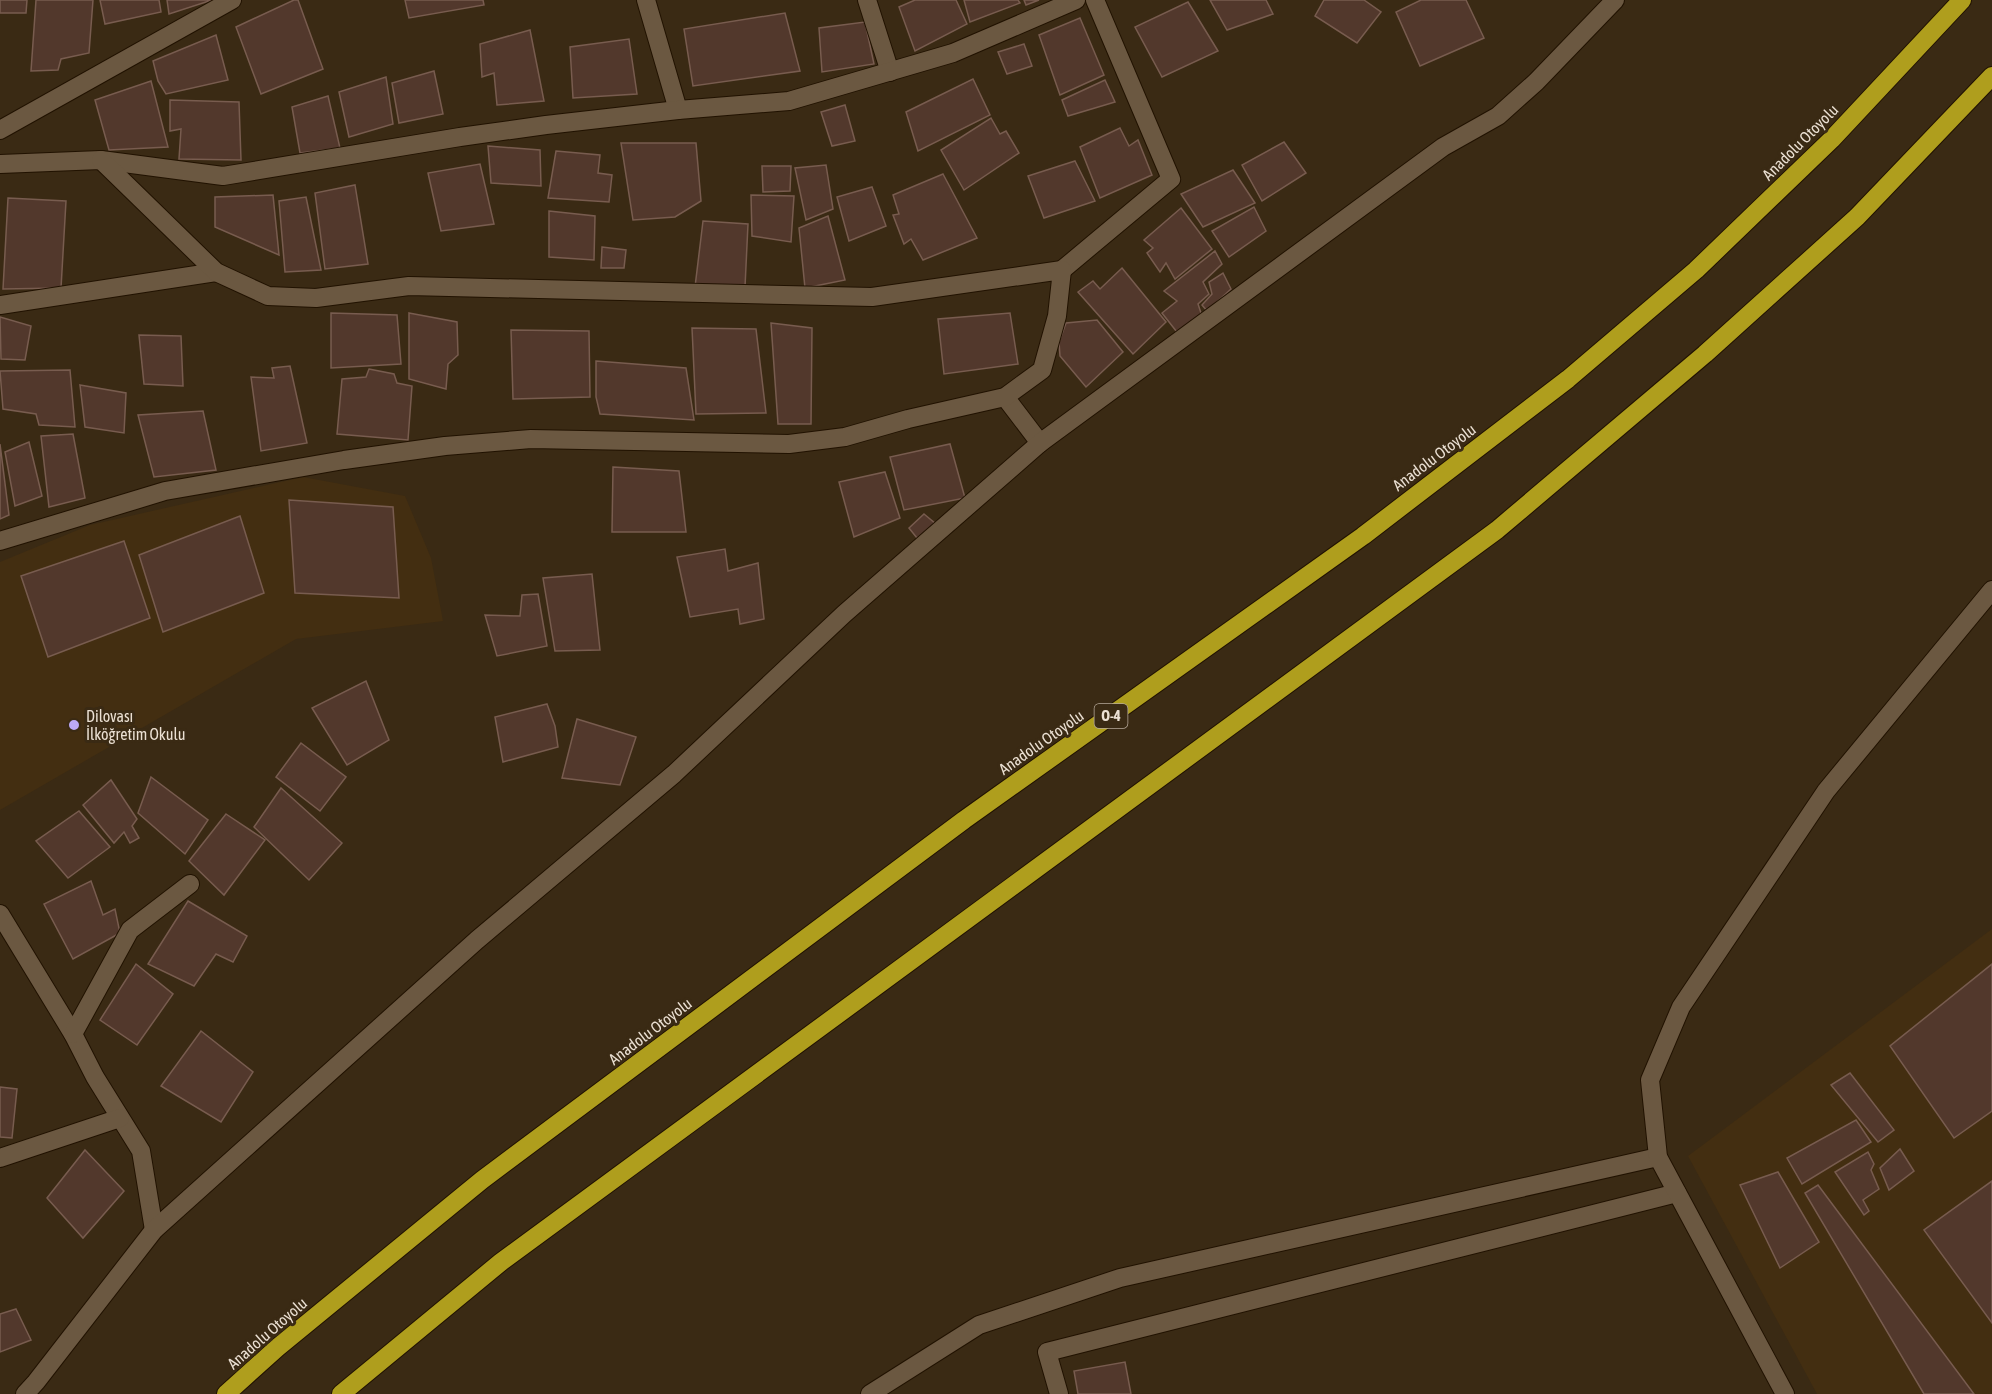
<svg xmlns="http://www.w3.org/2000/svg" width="1992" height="1394" font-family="'Asap Condensed',sans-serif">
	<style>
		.built { fill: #432e11 }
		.building { fill: #52382c; stroke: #785c4f; stroke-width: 1.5 }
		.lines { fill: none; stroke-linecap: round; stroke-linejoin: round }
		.minor-casing { stroke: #211200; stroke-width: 20 }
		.highway-casing { stroke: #211200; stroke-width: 20 }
		.minor { stroke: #6b5841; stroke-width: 18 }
		.highway { stroke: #af9e1d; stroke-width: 18 }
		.poi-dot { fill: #bda9f5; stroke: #3a2a14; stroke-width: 2 }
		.labels { text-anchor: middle; stroke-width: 6; stroke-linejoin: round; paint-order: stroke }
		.shield { fill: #3a2a14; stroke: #b6a99a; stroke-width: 1.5 }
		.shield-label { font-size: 15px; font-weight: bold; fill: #ebe0d3 }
		.street-label { font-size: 16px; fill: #ebe0d3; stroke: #3a2a14 }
		.poi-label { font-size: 16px; fill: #ebe0d3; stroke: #3a2a14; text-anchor: start }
	</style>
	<rect width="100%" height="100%" fill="#3a2a14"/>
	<g class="built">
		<path d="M 303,477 L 405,496 L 431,558 L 443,621 L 296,639 L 0,810 L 0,562 L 90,525 Z"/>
		<path d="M 1992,929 L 1992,1394 L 1817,1394 L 1688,1156 Z"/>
	</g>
	<g class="building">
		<path d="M 0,0 L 27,0 L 26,13 L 0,13 Z"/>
		<path d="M 36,0 L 93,0 L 89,53 L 61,59 L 58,70 L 31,71 Z"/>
		<path d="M 100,0 L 159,0 L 161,12 L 105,24 Z"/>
		<path d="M 167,0 L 212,0 L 169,14 Z"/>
		<path d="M 294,0 L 298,0 L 323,69 L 261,94 L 236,27 Z"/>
		<path d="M 405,0 L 483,0 L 484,5 L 409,18 Z"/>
		<path d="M 915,0 L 956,0 L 967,24 L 915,51 L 899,7 Z"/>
		<path d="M 964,0 L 1018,0 L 1020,3 L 970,22 Z"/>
		<path d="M 1024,0 L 1039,0 L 1026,5 Z"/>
		<path d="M 1210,0 L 1266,0 L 1273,14 L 1227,30 Z"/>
		<path d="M 1324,0 L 1364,0 L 1381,12 L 1357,43 L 1315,16 Z"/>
		<path d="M 1421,0 L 1466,0 L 1484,38 L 1420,66 L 1396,12 Z"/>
		<path d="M 1188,2 L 1218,51 L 1162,77 L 1135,27 Z"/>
		<path d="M 785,13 L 800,71 L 693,86 L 684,29 Z"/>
		<path d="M 1080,18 L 1104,75 L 1060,95 L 1039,35 Z"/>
		<path d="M 865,22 L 874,64 L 822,72 L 819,28 Z"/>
		<path d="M 530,30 L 544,101 L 497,105 L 494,73 L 482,77 L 480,44 Z"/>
		<path d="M 216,35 L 228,80 L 166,94 L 158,81 L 153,61 Z"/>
		<path d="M 629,39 L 637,94 L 573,98 L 570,47 Z"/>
		<path d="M 1024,44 L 1032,66 L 1007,74 L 998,52 Z"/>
		<path d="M 434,71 L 443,114 L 399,123 L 392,83 Z"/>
		<path d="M 386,77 L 393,124 L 349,137 L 339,92 Z"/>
		<path d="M 973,79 L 990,115 L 918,151 L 906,112 Z"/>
		<path d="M 1105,80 L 1115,102 L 1068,116 L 1062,100 Z"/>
		<path d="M 151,81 L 168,147 L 109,150 L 95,100 Z"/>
		<path d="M 328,96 L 340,148 L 300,153 L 292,107 Z"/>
		<path d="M 170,100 L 239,102 L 241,160 L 179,159 L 181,129 L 170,131 Z"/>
		<path d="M 845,105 L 855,141 L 832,146 L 821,112 Z"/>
		<path d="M 991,118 L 1000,134 L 1006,131 L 1019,153 L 964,190 L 941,150 Z"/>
		<path d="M 1120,128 L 1129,146 L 1138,140 L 1152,175 L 1100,198 L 1080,147 Z"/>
		<path d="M 1284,142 L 1306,173 L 1262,201 L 1242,165 Z"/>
		<path d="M 621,143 L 696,143 L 701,201 L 675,217 L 633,220 Z"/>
		<path d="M 488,146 L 540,150 L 541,186 L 491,183 Z"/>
		<path d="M 556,151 L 600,155 L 598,173 L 612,175 L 609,202 L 548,198 Z"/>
		<path d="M 1075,161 L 1095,201 L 1044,218 L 1028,176 Z"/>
		<path d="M 480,164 L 494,224 L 441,231 L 428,173 Z"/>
		<path d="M 826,165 L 833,209 L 806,220 L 795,168 Z"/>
		<path d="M 762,166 L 791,166 L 790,191 L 763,192 Z"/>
		<path d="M 1233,170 L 1255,203 L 1203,227 L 1181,194 Z"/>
		<path d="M 943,174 L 977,238 L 923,260 L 911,239 L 904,244 L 893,215 L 899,214 L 893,195 Z"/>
		<path d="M 355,185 L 368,264 L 325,269 L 315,193 Z"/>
		<path d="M 872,187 L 886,226 L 849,241 L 837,197 Z"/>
		<path d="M 273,195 L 279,255 L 215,227 L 215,197 Z"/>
		<path d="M 751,195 L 794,196 L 791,242 L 752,236 Z"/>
		<path d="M 306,197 L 321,270 L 285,272 L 279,201 Z"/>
		<path d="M 8,198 L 66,201 L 61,288 L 3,289 Z"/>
		<path d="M 1254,207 L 1266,231 L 1229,257 L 1212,231 Z"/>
		<path d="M 1181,208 L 1212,249 L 1175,279 L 1166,263 L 1160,272 L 1147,253 L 1153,248 L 1144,240 Z"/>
		<path d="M 549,211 L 595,216 L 594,260 L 549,257 Z"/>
		<path d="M 828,216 L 845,280 L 805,288 L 799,228 Z"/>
		<path d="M 703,221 L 748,224 L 745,287 L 695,287 Z"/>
		<path d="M 602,247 L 626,250 L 624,268 L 601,268 Z"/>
		<path d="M 1215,251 L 1222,264 L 1203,282 L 1209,294 L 1198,304 L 1202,316 L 1180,336 L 1162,313 L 1177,301 L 1164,291 Z"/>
		<path d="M 1122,268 L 1166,322 L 1133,354 L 1078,292 L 1093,281 L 1100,289 Z"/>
		<path d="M 1223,273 L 1231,289 L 1207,311 L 1202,305 L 1212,294 L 1209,282 Z"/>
		<path d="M 331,313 L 397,315 L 401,364 L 331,368 Z"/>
		<path d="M 409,313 L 457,322 L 458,355 L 448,364 L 446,389 L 409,379 Z"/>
		<path d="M 1010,313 L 1018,364 L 944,374 L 938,319 Z"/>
		<path d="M 0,317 L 31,326 L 25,360 L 1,359 Z"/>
		<path d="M 1097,320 L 1123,352 L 1086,387 L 1060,356 L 1059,342 L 1066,323 Z"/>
		<path d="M 771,323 L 812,328 L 811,424 L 778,424 Z"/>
		<path d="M 692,328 L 756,329 L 766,413 L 696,414 Z"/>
		<path d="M 511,330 L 589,331 L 590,397 L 513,399 Z"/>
		<path d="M 139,335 L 181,336 L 183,386 L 144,384 Z"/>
		<path d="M 596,361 L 686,368 L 694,420 L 600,414 L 596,397 Z"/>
		<path d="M 290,366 L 307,443 L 261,451 L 251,377 L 274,378 L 272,368 Z"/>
		<path d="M 369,369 L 394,374 L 397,383 L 412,386 L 408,440 L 337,434 L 342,379 L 366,377 Z"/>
		<path d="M 70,370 L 75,427 L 39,425 L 36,414 L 3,409 L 0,371 Z"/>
		<path d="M 80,385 L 126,393 L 124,433 L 85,427 Z"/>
		<path d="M 203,411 L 216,470 L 154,477 L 138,415 Z"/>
		<path d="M 73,434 L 85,498 L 49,507 L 41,436 Z"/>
		<path d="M 29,442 L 42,496 L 15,506 L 5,452 Z"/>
		<path d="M 0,444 L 9,515 L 0,519 Z"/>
		<path d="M 950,444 L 965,498 L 904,510 L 890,457 Z"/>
		<path d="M 613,467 L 679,471 L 686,532 L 612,532 Z"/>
		<path d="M 885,472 L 900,518 L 854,537 L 839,482 Z"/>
		<path d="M 289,500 L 393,507 L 399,598 L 295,593 Z"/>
		<path d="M 924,514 L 936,524 L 917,538 L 909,528 Z"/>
		<path d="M 240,516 L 264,593 L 163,632 L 139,555 Z"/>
		<path d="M 124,541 L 150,618 L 48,657 L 21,576 Z"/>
		<path d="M 725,549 L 728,571 L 758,563 L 764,619 L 740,624 L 738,609 L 690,617 L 677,557 Z"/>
		<path d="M 592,574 L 600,650 L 555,651 L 543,578 Z"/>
		<path d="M 538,594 L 547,646 L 497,656 L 485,615 L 520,616 L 522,595 Z"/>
		<path d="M 366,681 L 389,740 L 347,765 L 312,708 Z"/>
		<path d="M 547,704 L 555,726 L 558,747 L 503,762 L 495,717 Z"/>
		<path d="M 577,719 L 636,737 L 620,785 L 562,778 Z"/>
		<path d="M 301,743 L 346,777 L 320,811 L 276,777 Z"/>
		<path d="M 151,777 L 208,820 L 185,854 L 138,813 Z"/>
		<path d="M 111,780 L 137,819 L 132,826 L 139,838 L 130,843 L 124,832 L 114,843 L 83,805 Z"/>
		<path d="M 281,788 L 342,843 L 309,880 L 254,827 Z"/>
		<path d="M 79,811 L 110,847 L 68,878 L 36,841 Z"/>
		<path d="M 226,814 L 265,840 L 224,895 L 189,861 Z"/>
		<path d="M 91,881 L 103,915 L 115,909 L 120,933 L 73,959 L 44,904 Z"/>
		<path d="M 188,901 L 247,936 L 233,962 L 216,954 L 194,986 L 148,964 Z"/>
		<path d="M 136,964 L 173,994 L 137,1045 L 100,1020 Z"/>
		<path d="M 1992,964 L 1992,1111 L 1954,1138 L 1890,1046 Z"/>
		<path d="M 201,1031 L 253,1072 L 221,1122 L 161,1086 Z"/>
		<path d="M 1850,1073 L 1894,1130 L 1878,1142 L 1831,1085 Z"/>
		<path d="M 0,1087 L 17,1089 L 12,1138 L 0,1137 Z"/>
		<path d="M 1856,1120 L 1871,1142 L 1802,1184 L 1787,1158 Z"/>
		<path d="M 1900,1149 L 1914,1171 L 1889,1190 L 1880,1168 Z"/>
		<path d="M 85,1150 L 124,1191 L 83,1238 L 47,1198 Z"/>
		<path d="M 1868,1152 L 1874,1164 L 1871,1170 L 1879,1189 L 1863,1200 L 1869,1211 L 1864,1215 L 1835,1172 Z"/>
		<path d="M 1778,1172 L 1819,1242 L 1780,1268 L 1740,1185 Z"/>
		<path d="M 1992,1181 L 1992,1323 L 1924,1230 Z"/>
		<path d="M 1818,1185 L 1974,1394 L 1924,1394 L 1805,1193 Z"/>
		<path d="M 16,1309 L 31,1340 L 0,1352 L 0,1314 Z"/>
		<path d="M 1125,1362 L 1131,1394 L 1078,1394 L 1074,1371 Z"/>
	</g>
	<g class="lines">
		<defs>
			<g id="minor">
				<path d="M 646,0 L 678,110"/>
				<path d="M 867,0 L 890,72"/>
				<path d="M 0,130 L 232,0"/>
				<path d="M 0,164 L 101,160 L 223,176 L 460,137 L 546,125 L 678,110 L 789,101 L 953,53 L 1076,0"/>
				<path d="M 1062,270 L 1171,179 L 1095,0"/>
				<path d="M 0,305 L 216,272"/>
				<path d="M 1005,397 L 1040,443"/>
				<path d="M 0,541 L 165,491 L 344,460 L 445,446 L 531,439 L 789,444 L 845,437 L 908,419 L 1005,397 L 1042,370 L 1057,316 L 1062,270 L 872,297 L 409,286 L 316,298 L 268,296 L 216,272 L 101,160"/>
				<path d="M 0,914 L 73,1034 L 95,1077 L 141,1151 L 154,1230"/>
				<path d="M 73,1034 L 130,930 L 190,884"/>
				<path d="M 0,1158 L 120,1118"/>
				<path d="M 25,1394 L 36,1382 L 154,1230 L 477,940 L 674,774 L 844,614 L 1040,443 L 1443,147 L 1498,116 L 1536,82 L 1615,0"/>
				<path d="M 870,1394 L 979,1325 L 1120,1278 L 1658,1157"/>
				<path d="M 1059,1394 L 1047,1352 L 1677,1193"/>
				<path d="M 1785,1394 L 1658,1157 L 1650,1080 L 1681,1007 L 1826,791 L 1992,590"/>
			</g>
			<g id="highway">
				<path d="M 226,1394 L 277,1348 L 482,1180 L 964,820 L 1363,536 L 1568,379 L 1696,270 L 1832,139 L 1962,0"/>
				<path d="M 341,1394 L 501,1262 L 1497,530 L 1705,354 L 1857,217 L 1992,76"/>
			</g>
		</defs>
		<use href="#minor" class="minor-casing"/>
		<use href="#highway" class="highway-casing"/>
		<use href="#minor" class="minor"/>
		<use href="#highway" class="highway"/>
	</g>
	<circle class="poi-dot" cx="74" cy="725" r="6"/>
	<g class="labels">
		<rect class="shield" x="1094.5" y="704" width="33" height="24" rx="4.5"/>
		<g class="shield-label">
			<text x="1111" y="721">O-4</text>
		</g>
		<g class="street-label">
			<text transform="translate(1800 142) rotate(-45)" y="6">Anadolu Otoyolu</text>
			<text transform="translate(1434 457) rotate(-37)" y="6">Anadolu Otoyolu</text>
			<text transform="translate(1041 742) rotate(-35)" y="6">Anadolu Otoyolu</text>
			<text transform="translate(650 1031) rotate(-37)" y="6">Anadolu Otoyolu</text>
			<text transform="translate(267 1333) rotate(-41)" y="6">Anadolu Otoyolu</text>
		</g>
		<g class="poi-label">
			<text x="86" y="722">Dilovası<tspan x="86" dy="18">İlköğretim Okulu</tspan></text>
		</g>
	</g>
</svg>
